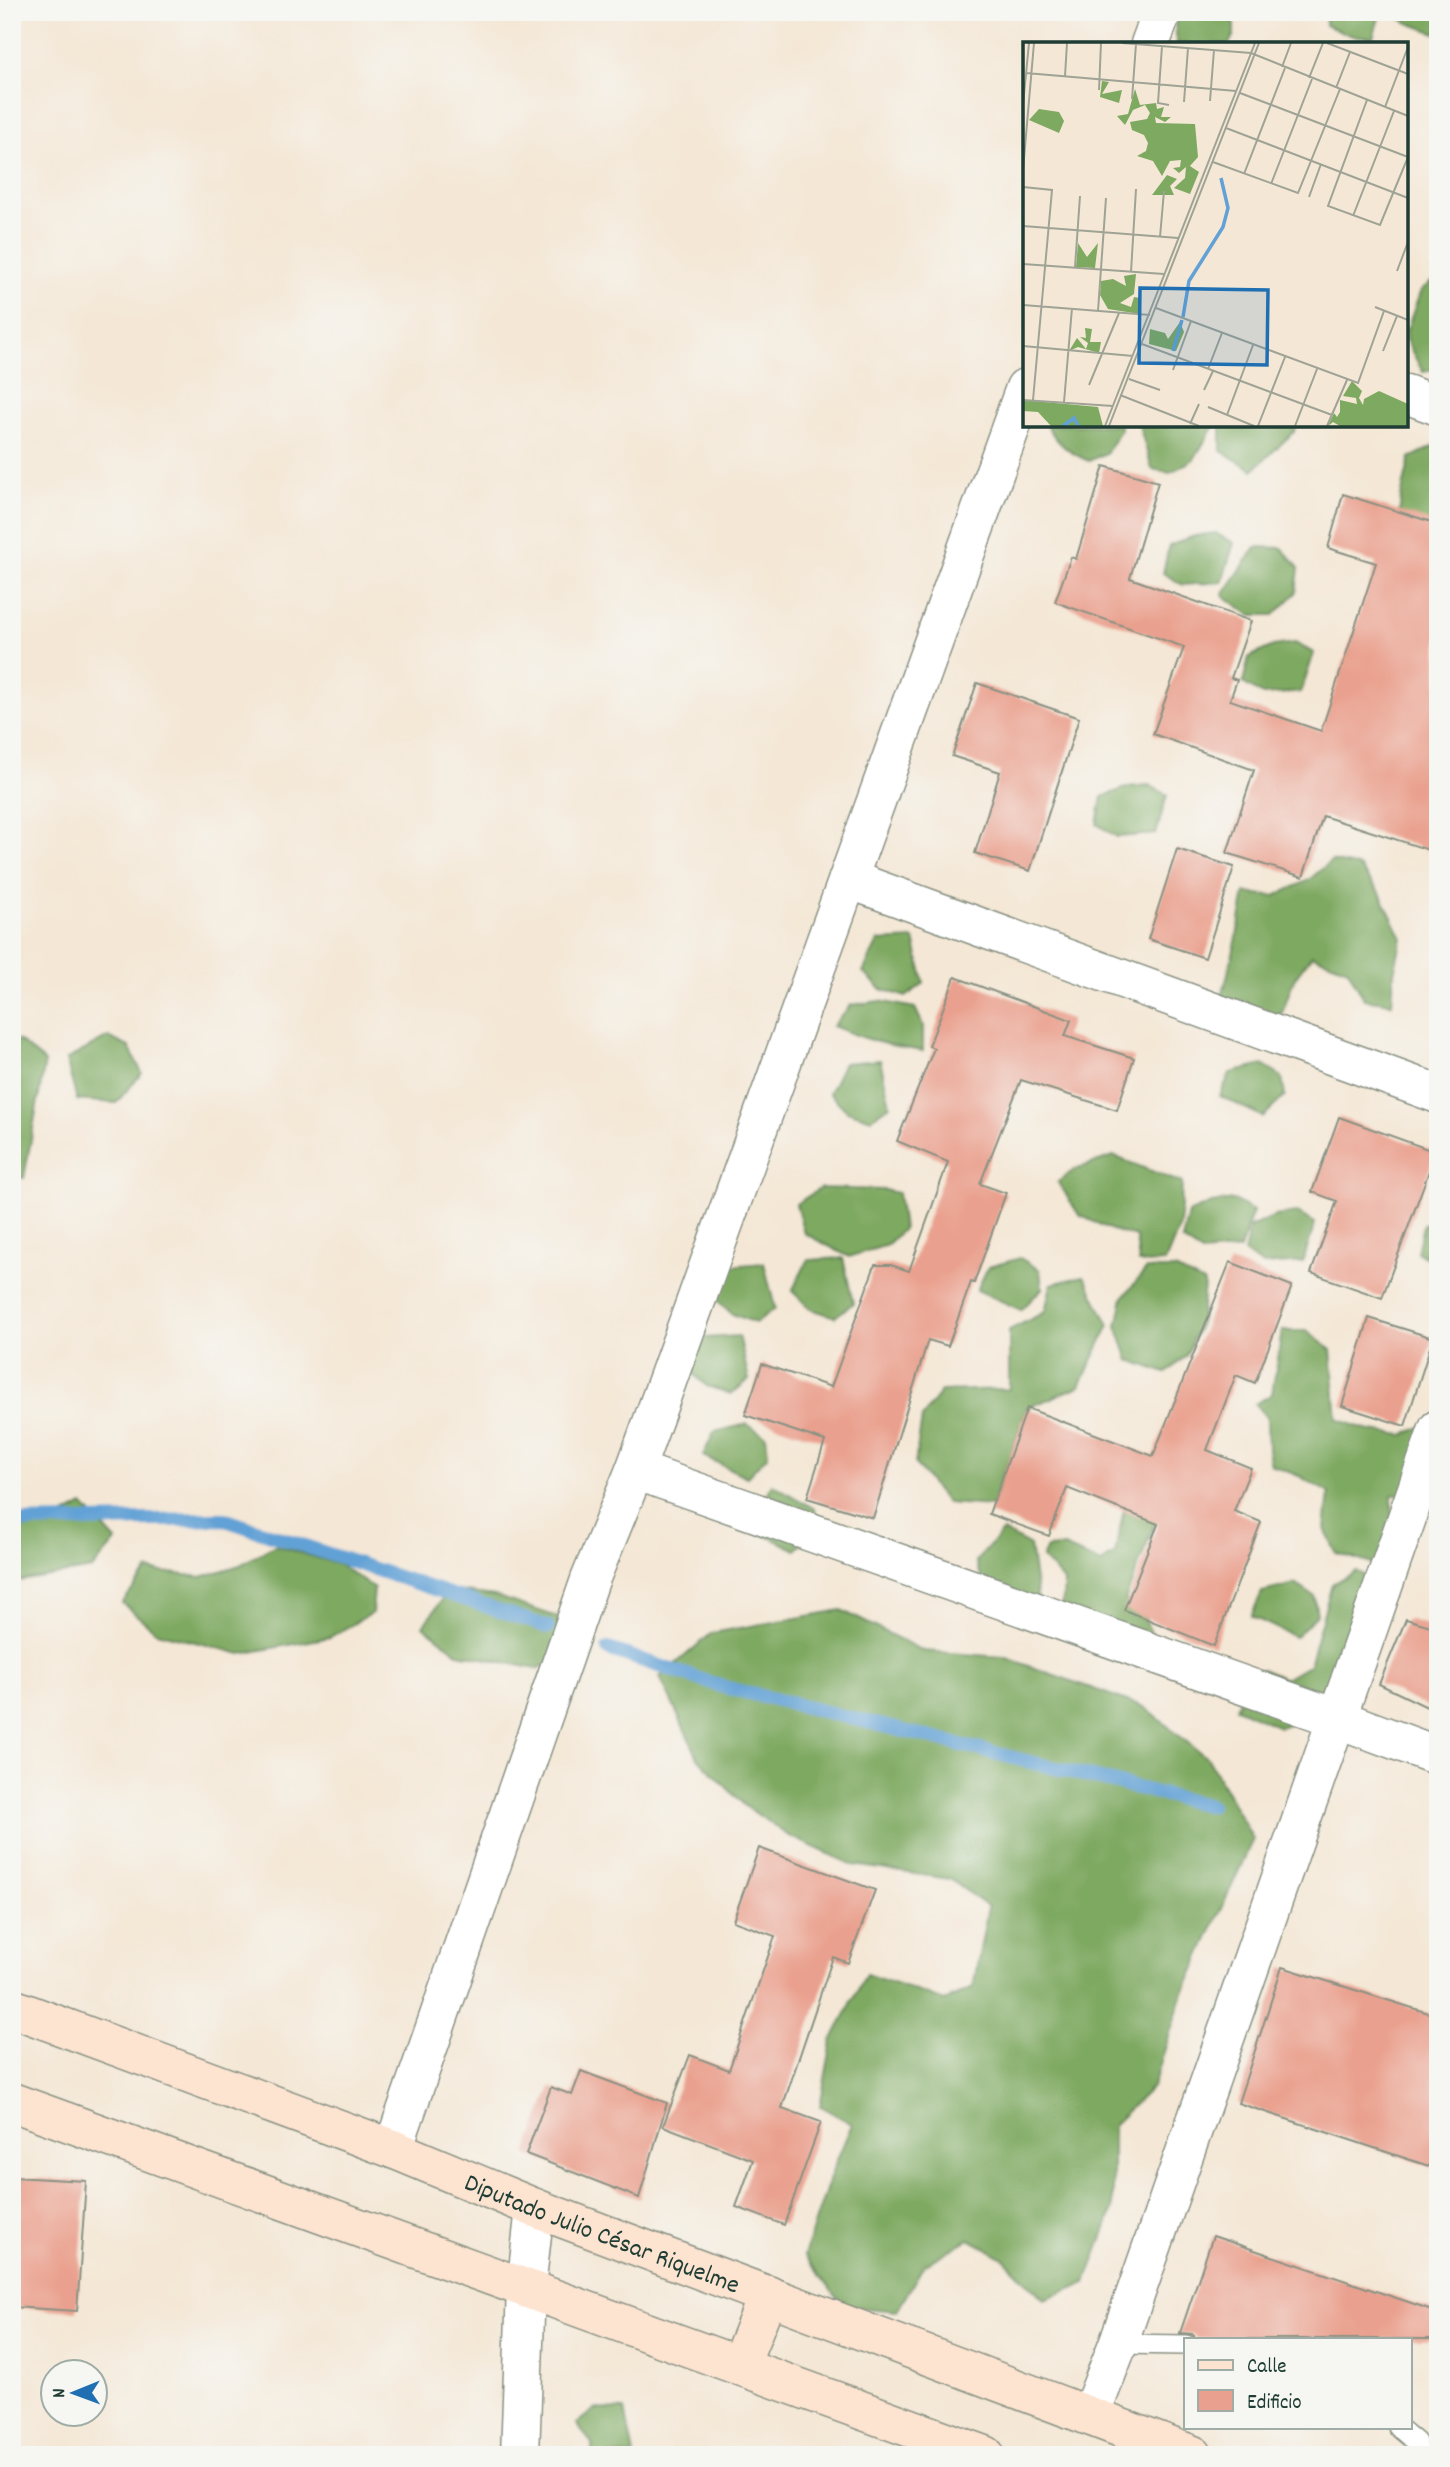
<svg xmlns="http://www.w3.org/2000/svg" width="1450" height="2467" font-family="Dekko,sans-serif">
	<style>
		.forest { fill: #7ea961; stroke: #4e734a; stroke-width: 2 }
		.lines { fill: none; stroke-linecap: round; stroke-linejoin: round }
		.stream { stroke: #62a1d5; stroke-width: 14 }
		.building { fill: #eaa08e }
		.lane-casing { stroke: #8a9284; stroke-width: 22 }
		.street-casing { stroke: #8a9284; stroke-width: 41 }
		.secondary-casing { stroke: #8a9284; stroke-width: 41 }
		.lane { stroke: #fff; stroke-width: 19 }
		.street { stroke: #fff; stroke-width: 38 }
		.secondary { stroke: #fde4d1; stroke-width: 38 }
		.labels { text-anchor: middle; stroke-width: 5; stroke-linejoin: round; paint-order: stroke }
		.street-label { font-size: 26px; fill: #1f3d34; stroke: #f6f6f2 }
		.inset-river { fill: none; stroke: #62a1d5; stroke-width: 3.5 }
		.inset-road { fill: none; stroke: #9fa395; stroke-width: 2 }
		.view { fill: #1f6fb2; fill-opacity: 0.15; stroke: #1f6fb2; stroke-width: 3.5 }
		.inset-edge { fill: none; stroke: #1f3d34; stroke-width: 3.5 }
	</style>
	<rect width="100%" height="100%" fill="#f6f6f2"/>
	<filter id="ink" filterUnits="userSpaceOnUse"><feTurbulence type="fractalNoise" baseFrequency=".0143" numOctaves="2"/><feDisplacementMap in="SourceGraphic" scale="14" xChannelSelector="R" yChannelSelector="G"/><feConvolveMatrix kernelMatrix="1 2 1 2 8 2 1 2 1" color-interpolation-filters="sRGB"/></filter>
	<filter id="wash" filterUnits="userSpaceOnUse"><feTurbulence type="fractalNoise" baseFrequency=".00686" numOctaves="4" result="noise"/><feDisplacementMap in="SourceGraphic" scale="28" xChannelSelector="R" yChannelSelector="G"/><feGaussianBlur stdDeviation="1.57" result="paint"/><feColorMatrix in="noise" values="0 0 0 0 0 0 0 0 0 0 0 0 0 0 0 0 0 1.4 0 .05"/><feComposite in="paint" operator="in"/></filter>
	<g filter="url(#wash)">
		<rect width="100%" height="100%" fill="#f4e7d5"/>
		<g class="forest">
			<path d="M 1182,12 L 1234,12 L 1234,34 L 1229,44 L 1177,44 L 1175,24 Z"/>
			<path d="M 1327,12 L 1381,12 L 1373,37 L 1353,36 L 1325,25 Z"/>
			<path d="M 1391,12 L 1438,12 L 1438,34 L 1406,22 Z"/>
			<path d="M 1438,277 L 1438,368 L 1423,372 L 1406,340 L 1406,332 L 1421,290 Z"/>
			<path d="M 1047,425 L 1120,425 L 1120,430 L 1106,453 L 1089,461 C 1070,453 1057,444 1047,425 Z"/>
			<path d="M 1139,425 L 1214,425 L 1214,426 L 1194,459 L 1170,473 L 1152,469 Z"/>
			<path d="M 1221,425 L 1296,425 L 1294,432 L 1253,470 L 1221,451 Z"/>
			<path d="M 1434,446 L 1438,447 L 1438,605 L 1398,528 L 1401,497 L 1410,458 Z"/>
			<path d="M 1215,533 L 1234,543 L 1222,582 L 1183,585 L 1163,573 L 1169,546 L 1194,536 Z"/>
			<path d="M 1256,547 L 1282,548 L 1299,568 L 1296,593 L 1274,615 L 1250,615 L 1223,595 Z"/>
			<path d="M 1295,643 L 1314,653 L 1301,692 L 1263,695 L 1243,683 L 1249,657 L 1273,646 Z"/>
			<path d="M 1149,785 L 1167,795 L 1156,834 L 1117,837 L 1097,824 L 1102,797 L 1128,787 Z"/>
			<path d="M 1331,861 L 1359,867 L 1380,893 L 1402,938 L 1394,972 L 1392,1003 L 1364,999 L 1348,969 L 1312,955 L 1294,979 L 1282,1013 L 1258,1023 L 1221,1000 L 1236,942 L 1245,893 L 1275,896 L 1309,880 Z"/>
			<path d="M 914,939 L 924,983 L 906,997 L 881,989 L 863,972 L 878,941 Z"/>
			<path d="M 879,1001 L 915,1008 L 923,1025 L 923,1051 C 890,1047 863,1039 833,1026 L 851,1005 Z"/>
			<path d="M 108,1037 L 129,1047 L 142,1073 L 116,1103 L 77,1100 L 66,1060 Z"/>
			<path d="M 18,1040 L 45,1062 L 24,1178 L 12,1178 L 12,1043 Z"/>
			<path d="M 880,1060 L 890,1105 L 871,1119 L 847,1111 L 829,1093 L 844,1063 Z"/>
			<path d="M 1263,1065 L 1282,1077 L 1285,1096 L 1263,1117 L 1220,1096 L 1230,1073 Z"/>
			<path d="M 1113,1156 L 1182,1183 L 1180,1225 L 1165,1262 L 1139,1263 L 1136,1237 L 1112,1230 L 1079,1215 L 1058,1182 L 1074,1170 Z"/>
			<path d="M 821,1188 L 884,1190 L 898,1193 L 903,1229 L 887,1245 L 849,1257 L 804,1233 L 796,1204 Z"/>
			<path d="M 1234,1200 L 1253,1211 L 1240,1249 L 1202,1253 L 1182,1240 L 1188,1213 L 1212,1203 Z"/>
			<path d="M 1297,1213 L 1315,1223 L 1303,1262 L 1264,1265 L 1244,1253 L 1250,1227 L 1275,1216 Z"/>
			<path d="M 1438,1219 L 1438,1264 L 1437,1264 L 1417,1252 L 1423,1225 Z"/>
			<path d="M 843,1258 L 853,1303 L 835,1317 L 811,1309 L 792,1291 L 808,1260 Z"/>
			<path d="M 1020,1258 L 1040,1270 L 1042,1289 L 1021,1310 L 977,1290 L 988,1267 Z"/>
			<path d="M 764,1263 L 775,1308 L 756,1323 L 732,1314 L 714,1297 L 729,1266 Z"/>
			<path d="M 1147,1269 L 1175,1269 L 1204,1283 L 1201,1320 L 1186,1356 L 1166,1373 L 1129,1360 L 1117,1326 L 1123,1297 Z"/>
			<path d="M 1084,1276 L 1109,1325 L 1080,1386 L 1027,1408 L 992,1506 L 947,1503 L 915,1464 L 922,1418 L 941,1391 L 1009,1389 L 1009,1330 L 1045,1312 L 1051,1284 Z"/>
			<path d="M 1282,1331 L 1307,1331 L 1331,1350 L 1337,1419 L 1370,1431 L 1404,1435 L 1428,1424 L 1421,1492 L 1392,1495 L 1393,1539 L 1375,1565 L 1336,1553 L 1325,1529 L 1329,1493 L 1299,1476 L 1271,1465 L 1268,1450 L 1267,1418 L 1255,1404 L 1272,1394 Z"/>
			<path d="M 739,1336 L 749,1380 L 731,1394 L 707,1386 L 688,1369 L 704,1338 Z"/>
			<path d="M 747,1424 L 766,1436 L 768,1455 L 747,1477 L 703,1456 L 714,1432 Z"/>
			<path d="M 772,1484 L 815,1509 L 817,1528 L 796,1550 L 752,1529 Z"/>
			<path d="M 1135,1485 L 1167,1492 L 1125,1600 L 1142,1613 L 1151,1633 L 1062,1615 L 1064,1581 L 1042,1558 L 1047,1548 L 1064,1547 L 1101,1563 L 1115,1554 L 1123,1514 Z"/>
			<path d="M 83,1505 L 116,1541 L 92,1569 L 12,1582 L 12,1529 L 45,1526 Z"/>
			<path d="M 1003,1531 L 1030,1546 L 1039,1608 L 991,1608 L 976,1561 Z"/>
			<path d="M 275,1545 L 338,1564 L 374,1588 L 372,1613 L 330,1637 L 241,1654 L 157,1632 L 122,1603 L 148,1570 L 201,1577 L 240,1565 Z"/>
			<path d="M 1356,1571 L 1374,1581 L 1372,1661 L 1308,1718 L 1279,1727 L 1236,1708 L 1248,1675 L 1262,1669 L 1285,1679 L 1309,1665 L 1332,1584 Z"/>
			<path d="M 1295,1584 L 1314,1596 L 1317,1615 L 1295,1637 L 1251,1616 L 1262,1592 Z"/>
			<path d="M 449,1590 L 495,1596 L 572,1622 L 579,1649 L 537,1669 L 458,1653 L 423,1626 Z"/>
			<path d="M 841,1610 L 923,1651 L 1004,1657 L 1144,1707 L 1208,1759 L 1253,1839 L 1182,1996 L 1153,2086 L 1113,2125 L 1113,2209 L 1086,2283 L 1044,2299 L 1002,2257 L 969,2239 L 924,2265 L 897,2311 L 844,2306 L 804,2255 L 833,2169 L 852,2124 L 820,2106 L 832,2041 L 866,1974 L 945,2001 L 973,1988 L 988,1907 L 950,1879 L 853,1865 L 787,1835 L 744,1805 L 698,1758 L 660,1677 L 712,1633 Z"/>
			<path d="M 595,2409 L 625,2410 L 634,2455 L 592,2455 L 592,2443 L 576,2424 Z"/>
		</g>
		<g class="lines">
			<g class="stream">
				<path d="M 12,1522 L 223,1519 L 548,1627"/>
				<path d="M 608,1649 L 720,1686 L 1210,1806"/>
			</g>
		</g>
		<g id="blocks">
			<g class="building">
				<path d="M 1104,466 L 1158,482 L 1130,578 L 1251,621 L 1231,678 L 1237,680 L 1230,700 L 1321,731 L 1376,563 L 1328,548 L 1343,494 L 1438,524 L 1438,853 L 1323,816 L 1303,877 L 1227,853 L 1254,770 L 1153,734 L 1184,647 L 1055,602 L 1071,557 L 1076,559 Z"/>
				<path d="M 977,683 L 1079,718 L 1030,871 L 975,853 L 1000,772 L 952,756 Z"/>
				<path d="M 1177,849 L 1234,867 L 1205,958 L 1148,939 Z"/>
				<path d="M 955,977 L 1071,1020 L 1065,1036 L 1134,1058 L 1117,1110 L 1021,1080 L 980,1184 L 1006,1193 L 974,1283 L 971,1282 L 948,1346 L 928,1340 L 873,1518 L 807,1498 L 825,1441 L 745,1415 L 762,1364 L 831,1387 L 875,1265 L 891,1265 L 909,1271 L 948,1162 L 897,1141 L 934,1048 L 929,1046 Z"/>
				<path d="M 1339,1117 L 1436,1152 L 1382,1298 L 1311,1273 L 1337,1201 L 1312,1192 Z"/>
				<path d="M 1230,1262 L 1292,1286 L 1255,1383 L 1236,1375 L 1207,1450 L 1251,1468 L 1234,1511 L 1261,1522 L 1214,1646 L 1124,1610 L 1158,1524 L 1067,1488 L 1049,1536 L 989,1514 L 1027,1408 L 1153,1456 Z"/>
				<path d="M 1369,1318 L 1433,1338 L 1405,1426 L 1342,1406 Z"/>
				<path d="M 1406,1619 L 1438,1628 L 1438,1670 L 1427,1707 L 1379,1684 Z"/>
				<path d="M 759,1848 L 875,1890 L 848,1963 L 833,1957 L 782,2108 L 821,2122 L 784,2225 L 736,2207 L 753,2160 L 663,2126 L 690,2055 L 729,2070 L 775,1936 L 733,1921 Z"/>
				<path d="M 1282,1967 L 1438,2016 L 1438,2169 L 1238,2103 Z"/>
				<path d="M 581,2071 L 667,2103 L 639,2198 L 526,2154 L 551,2087 L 572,2095 Z"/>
				<path d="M 12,2177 L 86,2181 L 77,2311 L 12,2307 Z"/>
				<path d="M 1213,2236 L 1438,2312 L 1438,2339 L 1197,2339 L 1192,2334 L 1180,2333 Z"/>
			</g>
		</g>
	</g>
	<g filter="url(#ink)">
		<use href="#blocks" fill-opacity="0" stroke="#8a9284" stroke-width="2"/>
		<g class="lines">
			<defs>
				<g id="lane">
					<path d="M 1118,2344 L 1186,2345"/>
					<path d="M 1398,2427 L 1416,2442 L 1420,2455"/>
				</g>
				<g id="street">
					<path d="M 1150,44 L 1162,12"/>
					<path d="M 1406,394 L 1438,406"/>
					<path d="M 848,879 L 1438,1094"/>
					<path d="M 635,1470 L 1336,1718 L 1438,1756"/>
					<path d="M 393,2149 L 590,1580 L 635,1470 L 1025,388"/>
					<path d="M 1090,2416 L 1118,2344 L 1438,1429"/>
					<path d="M 520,2455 L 526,2288 L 535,2208"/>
				</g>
				<g id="secondary">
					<path id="s1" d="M 12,2008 L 393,2149 L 535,2208 L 1193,2455"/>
					<path d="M 12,2102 L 985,2455"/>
					<path d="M 740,2364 L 768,2295"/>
				</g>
			</defs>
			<use href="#lane" class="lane-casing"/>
			<use href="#street" class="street-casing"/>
			<use href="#secondary" class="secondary-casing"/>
			<use href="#lane" class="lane"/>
			<use href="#street" class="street"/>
			<use href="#secondary" class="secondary"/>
		</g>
	</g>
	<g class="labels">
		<g class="street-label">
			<text dy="9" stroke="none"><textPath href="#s1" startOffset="632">Diputado Julio César Riquelme</textPath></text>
		</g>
	</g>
	<g transform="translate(1023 42)">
		<rect width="385" height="385" fill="#f4e7d5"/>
		<path d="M 79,39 L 86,40 L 79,52 L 99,48 L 96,61 L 77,55 ZM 112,47 L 117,63 L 133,61 L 134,67 L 141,65 L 138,75 L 148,75 L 142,80 L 132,75 L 133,81 L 172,82 L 175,115 L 167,124 L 176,130 L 167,152 L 151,146 L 162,136 L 163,125 L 156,131 L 150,126 L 157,125 L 158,118 L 147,119 L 139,134 L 130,119 L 114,114 L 123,109 L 125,101 L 121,93 L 109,88 L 107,80 L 124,77 L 127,71 L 122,63 L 110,68 L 102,83 L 94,74 L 105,72 ZM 16,67 L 36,70 L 41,79 L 36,91 L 6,78 ZM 144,133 L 154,137 L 147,144 L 151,153 L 129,153 ZM 55,201 L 64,215 L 75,201 L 72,226 L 53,225 ZM 113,232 L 111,252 L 97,261 L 108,265 L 111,255 L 117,256 L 117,272 L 85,267 L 77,253 L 78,239 L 90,237 L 103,244 L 101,234 ZM 157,280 L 161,290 L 153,309 L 126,302 L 127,287 L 142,291 L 145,297 ZM 62,286 L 69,287 L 67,300 L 78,300 L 76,311 L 55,305 L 46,309 L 54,296 L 63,307 L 65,301 L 57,295 L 63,296 ZM 329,339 L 339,349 L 336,356 L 340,363 L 341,357 L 356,349 L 385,362 L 385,384 L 317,384 L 310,380 L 305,384 L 311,371 L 314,375 L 317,370 L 317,358 L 334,362 L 333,356 L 320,354 ZM 0,358 L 75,365 L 80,384 L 28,384 L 15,370 L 0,369 Z" fill="#7ea961"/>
		<path class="inset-river" d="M 160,275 L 166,239 L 200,185 L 205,166 L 198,136M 150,309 L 159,278M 40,384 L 51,376 L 55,384"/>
		<path class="inset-road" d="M 99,1 L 228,11 L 385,74M 304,1 L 385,32M 139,4 L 135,61 L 146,63M 259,25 L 268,1M 3,31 L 213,49M 42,34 L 44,1M 286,36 L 300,1M 313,46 L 327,10M 76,48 L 78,1M 217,51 L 385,115M 109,57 L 113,2M 344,58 L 305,164 L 357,183 L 385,115M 187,59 L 191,8M 161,60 L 165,6M 0,63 L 6,1M 362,65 L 385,5M 203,86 L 385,156M 190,120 L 275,151 L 317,47M 0,128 L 11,1M 221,132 L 262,26M 248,142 L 289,37M 0,145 L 29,148 L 10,358M 286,155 L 298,122M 330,174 L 371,69M 0,184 L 155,196M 137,195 L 141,149M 0,222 L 141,232M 52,225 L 57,154M 374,229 L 385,200M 108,230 L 113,147M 0,263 L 127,273M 352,265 L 385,278M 133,266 L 335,341 L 361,269M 75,269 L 83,156M 119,302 L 309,373M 0,304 L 110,314M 360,309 L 374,274M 185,327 L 199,291M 150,328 L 168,279M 106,337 L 137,348M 66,343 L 96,271M 181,348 L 190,329M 97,353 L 176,384M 0,358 L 90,364M 41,360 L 49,266M 185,365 L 231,384M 204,373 L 230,303M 167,382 L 176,362M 82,384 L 232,1M 86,384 L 236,1M 235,384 L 262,315M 272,384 L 294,327M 304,384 L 324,338"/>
		<path class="view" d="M 117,246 L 245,248 L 244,323 L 116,321 Z"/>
		<rect width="385" height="385" class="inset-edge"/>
	</g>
	<rect width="1450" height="2467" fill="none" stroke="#f6f6f2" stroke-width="42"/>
	<rect x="1184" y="2338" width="228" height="91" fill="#f6f6f2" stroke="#a0aca6" stroke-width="2"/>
	<rect x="1198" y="2360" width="35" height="10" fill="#fde4d1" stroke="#a0aca6" stroke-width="2"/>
	<text x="1247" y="2372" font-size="21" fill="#1f3d34">Calle</text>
	<rect x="1198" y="2390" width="35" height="21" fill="#eaa08e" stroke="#a0aca6" stroke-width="2"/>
	<text x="1247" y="2408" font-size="21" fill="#1f3d34">Edificio</text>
	<g transform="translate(74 2393) rotate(269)"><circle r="33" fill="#f6f6f2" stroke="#a0aca6" stroke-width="2"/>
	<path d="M0-5L12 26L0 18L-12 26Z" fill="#1f6fb2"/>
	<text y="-10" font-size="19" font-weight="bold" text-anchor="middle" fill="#1f3d34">N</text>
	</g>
</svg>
